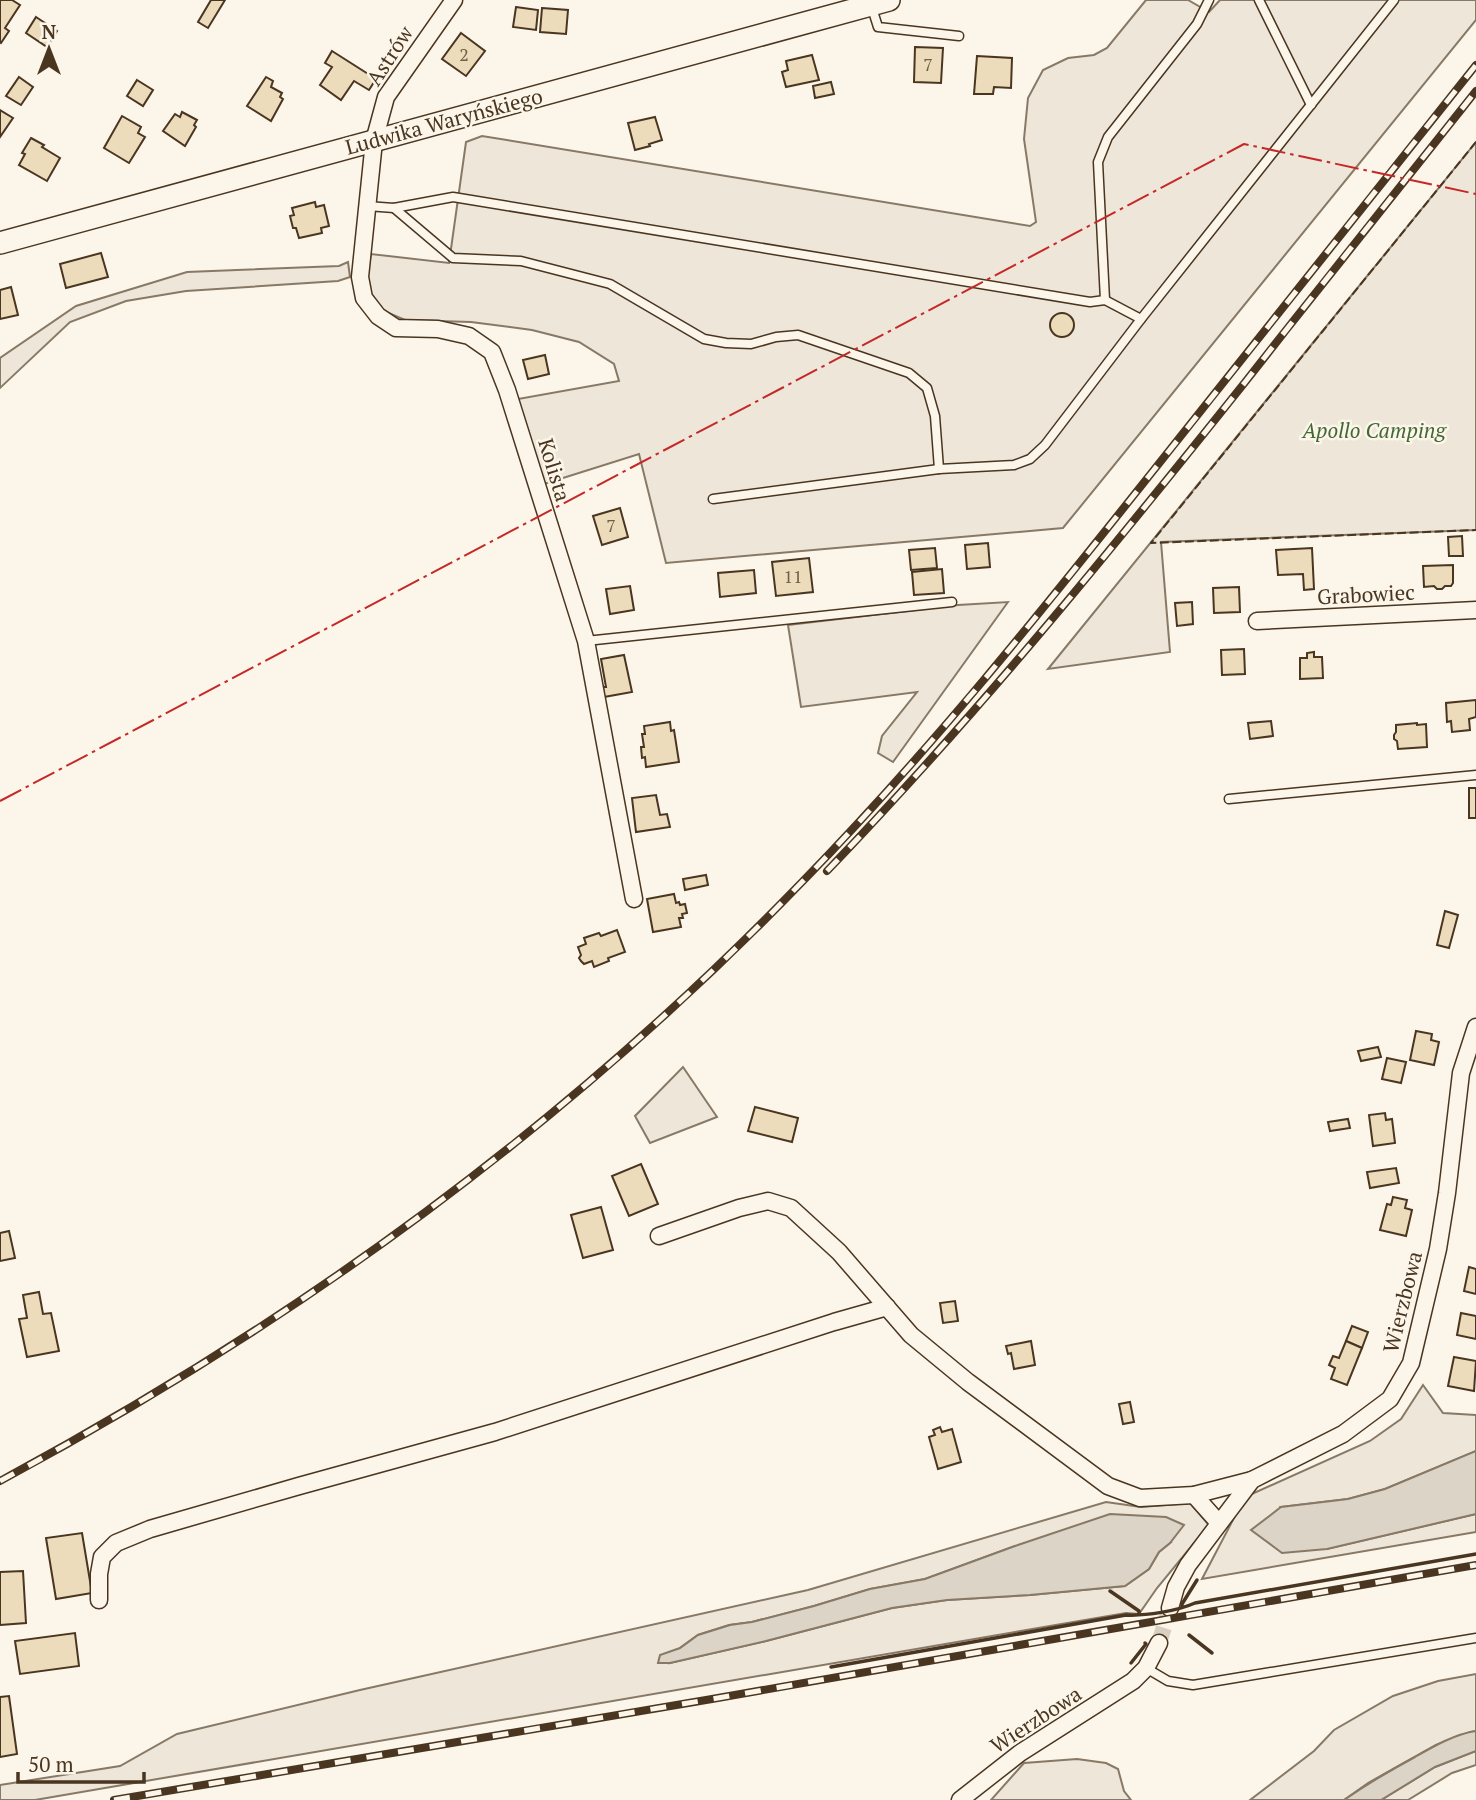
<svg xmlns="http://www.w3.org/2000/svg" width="1476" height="1800" font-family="'PT Serif',serif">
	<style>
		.green { fill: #ede6d9; stroke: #887966; stroke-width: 2; fill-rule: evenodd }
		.water { fill: #dcd4c6; stroke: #887966; stroke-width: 2 }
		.building { fill: #ecdcbc; stroke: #4a3520; stroke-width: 2 }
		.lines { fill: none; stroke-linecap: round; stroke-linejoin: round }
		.street-tunnel { stroke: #d8cfc1; stroke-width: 16; stroke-dasharray: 16 8; stroke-linecap: butt }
		.lane-casing { stroke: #4a3520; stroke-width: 11 }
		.street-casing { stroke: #4a3520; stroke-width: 19 }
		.secondary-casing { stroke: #4a3520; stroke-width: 24 }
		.lane { stroke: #fbf6e9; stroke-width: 8 }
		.street { stroke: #fbf6e9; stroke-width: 16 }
		.secondary { stroke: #fbf6e9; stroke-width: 21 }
		.rail-casing { stroke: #4a3520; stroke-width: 8 }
		.rail { stroke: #fbf6e9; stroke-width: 5; stroke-dasharray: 16; stroke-linecap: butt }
		.fence { stroke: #4a3520; stroke-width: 2; stroke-dasharray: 9 3.5; stroke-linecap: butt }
		.wall { stroke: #4a3520; stroke-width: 3.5 }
		.power { stroke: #c62828; stroke-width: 2; stroke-dasharray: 24 5 3.5 5; stroke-linecap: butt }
		.labels { text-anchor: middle; stroke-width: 5; stroke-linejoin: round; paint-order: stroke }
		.number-label { font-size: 18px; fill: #725f47 }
		.street-label { font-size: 21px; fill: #4a3520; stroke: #fbf6e9 }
		.park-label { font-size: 21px; font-style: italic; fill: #436837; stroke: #fbf6e9 }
	</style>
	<rect width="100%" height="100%" fill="#fbf6e9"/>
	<g class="green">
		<path d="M 1146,0 L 1188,0 L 1209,12 L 1220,0 L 1476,0 L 1476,20 L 1063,528 L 666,563 L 639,454 L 544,484 L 518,399 L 619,381 L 614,364 L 579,342 L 532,330 L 471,322 L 405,320 L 384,311 L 371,293 L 367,277 L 371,254 L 449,263 L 466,142 L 482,136 L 1030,226 L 1036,222 L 1024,139 L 1028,98 L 1043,70 L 1068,58 L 1094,55 L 1107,48 Z"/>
		<path d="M 1476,142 L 1476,530 L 1161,542 L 1170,652 L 1048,669 Z"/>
		<path d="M 348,262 L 350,277 L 338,281 L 186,291 L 126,301 L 70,322 L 0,388 L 0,358 L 76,306 L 187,272 L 339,266 Z"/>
		<path d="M 1008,602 L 893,762 L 878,753 L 882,736 L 917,692 L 801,707 L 788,625 L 958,605 Z"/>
		<path d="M 683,1067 L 717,1117 L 650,1143 L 635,1116 Z"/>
		<path d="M 1423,1385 L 1443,1413 L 1476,1415 L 1476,1451 L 1385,1489 L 1348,1499 L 1281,1507 L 1327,1549 L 1476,1514 L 1476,1532 L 1202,1579 L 1245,1497 L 1370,1441 L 1401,1419 Z"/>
		<path d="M 1106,1502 L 1141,1507 L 1190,1503 L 1209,1525 L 1157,1588 L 1139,1614 L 1126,1613 L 35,1800 L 0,1800 L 0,1785 L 120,1766 L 177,1734 L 360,1690 L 808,1590 ZM 1170,1543 L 1159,1552 L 1149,1569 L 1125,1586 L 1030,1595 L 947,1600 L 892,1608 L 766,1641 L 670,1663 L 680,1648 L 698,1635 L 729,1625 L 752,1622 L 814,1606 L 870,1589 L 925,1579 L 1015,1546 Z"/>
		<path d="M 1476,1674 L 1476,1731 L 1470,1732 L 1436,1745 L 1368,1783 L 1344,1800 L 1250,1800 L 1314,1751 L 1334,1730 L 1393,1696 L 1438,1681 Z"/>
		<path d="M 1476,1751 L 1476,1765 L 1452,1773 L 1408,1800 L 1381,1800 L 1435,1767 Z"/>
		<path d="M 1077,1759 L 1106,1763 L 1118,1769 L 1124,1791 L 1131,1800 L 991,1800 L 1024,1763 Z"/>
	</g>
	<g class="water">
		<path d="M 1476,1451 L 1476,1514 L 1327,1549 L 1282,1553 L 1251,1530 L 1281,1507 L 1348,1499 L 1385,1489 Z"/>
		<path d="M 1110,1514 L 1166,1517 L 1184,1525 L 1170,1543 L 1159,1552 L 1149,1569 L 1125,1586 L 1030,1595 L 947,1600 L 892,1608 L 766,1641 L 670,1663 L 658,1663 L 660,1655 L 680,1648 L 698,1635 L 730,1625 L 752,1622 L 814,1606 L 870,1589 L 925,1579 L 1015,1546 Z"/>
		<path d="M 1476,1731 L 1476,1751 L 1435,1767 L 1381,1800 L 1344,1800 C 1367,1784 1391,1770 1415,1757 C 1434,1746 1455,1734 1476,1731 Z"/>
	</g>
	<g class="building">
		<path d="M 0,0 L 12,0 L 20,5 L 5,28 L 9,31 L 1,43 L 0,42 Z"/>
		<path d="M 211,0 L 225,0 L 208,28 L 198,22 Z"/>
		<path d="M 516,7 L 538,10 L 536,30 L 513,27 Z"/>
		<path d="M 542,8 L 568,10 L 566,34 L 540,32 Z"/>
		<path d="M 36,17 L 57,31 L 47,47 L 26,33 Z"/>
		<path d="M 461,33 L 485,51 L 466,76 L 442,59 Z"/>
		<path d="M 915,47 L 943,48 L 941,83 L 914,82 Z"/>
		<path d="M 332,51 L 376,79 L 369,90 L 354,81 L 341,100 L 320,85 L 332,67 L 325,63 Z"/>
		<path d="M 812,55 L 819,80 L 786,87 L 782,72 L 788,70 L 786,61 Z"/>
		<path d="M 977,56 L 1012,58 L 1011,88 L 994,87 L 993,94 L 974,94 Z"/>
		<path d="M 19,77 L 33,87 L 21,105 L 6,96 Z"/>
		<path d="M 266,77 L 273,81 L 271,87 L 282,93 L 280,97 L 283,99 L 271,121 L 247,106 Z"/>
		<path d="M 137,80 L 153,90 L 143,106 L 127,96 Z"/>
		<path d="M 831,82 L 834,94 L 815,98 L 813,86 Z"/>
		<path d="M 0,110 L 13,118 L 0,137 Z"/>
		<path d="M 182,112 L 197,120 L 194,125 L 196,127 L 185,146 L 163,131 L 175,114 L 180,117 Z"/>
		<path d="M 122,116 L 141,127 L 138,133 L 145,137 L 129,163 L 104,148 Z"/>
		<path d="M 655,117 L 662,140 L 649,144 L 650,146 L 635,150 L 628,123 Z"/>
		<path d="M 31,138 L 44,145 L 42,147 L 60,158 L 47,181 L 19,165 L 25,154 L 22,153 Z"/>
		<path d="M 315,202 L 316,207 L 324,205 L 329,226 L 321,228 L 322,233 L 299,238 L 296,228 L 293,228 L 290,216 L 294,215 L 292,208 Z"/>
		<path d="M 101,253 L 108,277 L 66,288 L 60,264 Z"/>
		<path d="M 11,287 L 18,315 L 0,319 L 0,290 Z"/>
		<circle cx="1062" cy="325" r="12"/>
		<path d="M 545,355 L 549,374 L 528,379 L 523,360 Z"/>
		<path d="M 620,508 L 628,537 L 602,545 L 593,516 Z"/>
		<path d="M 1462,536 L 1463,556 L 1449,556 L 1448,537 Z"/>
		<path d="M 988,543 L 990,567 L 967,569 L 965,545 Z"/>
		<path d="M 935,548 L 937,568 L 911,570 L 909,550 Z"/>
		<path d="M 1312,548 L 1314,589 L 1304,590 L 1303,574 L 1278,575 L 1276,550 Z"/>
		<path d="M 809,558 L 813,592 L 776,596 L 772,562 Z"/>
		<path d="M 1453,565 L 1453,583 L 1451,586 L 1445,586 L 1442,589 L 1437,589 L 1434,586 L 1424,587 L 1423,566 Z"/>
		<path d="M 942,569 L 944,593 L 914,595 L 912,572 Z"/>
		<path d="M 754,570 L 756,593 L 720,597 L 718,573 Z"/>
		<path d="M 630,586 L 634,610 L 610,614 L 606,589 Z"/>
		<path d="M 1239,587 L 1240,612 L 1214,613 L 1213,588 Z"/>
		<path d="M 1192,602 L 1193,624 L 1177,626 L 1175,603 Z"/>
		<path d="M 1244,649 L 1245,674 L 1222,675 L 1221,650 Z"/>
		<path d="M 1314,652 L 1314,657 L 1322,657 L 1323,678 L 1300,679 L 1300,658 L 1307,658 L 1307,653 Z"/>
		<path d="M 624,655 L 632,692 L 604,697 L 603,687 L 606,687 L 601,659 Z"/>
		<path d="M 1476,700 L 1476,717 L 1469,719 L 1470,730 L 1452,732 L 1451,721 L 1447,722 L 1446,703 Z"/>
		<path d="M 1271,721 L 1273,736 L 1250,739 L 1248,723 Z"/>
		<path d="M 670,722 L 671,731 L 674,730 L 679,762 L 646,767 L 645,757 L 642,758 L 641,747 L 644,747 L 642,734 L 645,734 L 644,726 Z"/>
		<path d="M 1417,723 L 1417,725 L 1426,724 L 1427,747 L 1398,749 L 1397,741 L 1394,739 L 1394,735 L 1396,732 L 1396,725 Z"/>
		<rect x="1469" y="788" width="7" height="30"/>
		<path d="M 656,795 L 660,815 L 667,814 L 670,827 L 636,832 L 632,798 Z"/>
		<path d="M 706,875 L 708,885 L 685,890 L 683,879 Z"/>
		<path d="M 674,894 L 676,903 L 679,902 L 680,905 L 685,904 L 687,913 L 682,914 L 683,918 L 679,918 L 681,927 L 653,932 L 647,899 Z"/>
		<path d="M 1445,911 L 1458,915 L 1449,948 L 1437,945 Z"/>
		<path d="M 617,930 L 625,952 L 608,958 L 609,961 L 594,967 L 592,961 L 584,964 L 581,961 L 579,958 L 581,955 L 578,947 L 586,944 L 584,938 L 599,933 L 601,936 Z"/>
		<path d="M 1416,1031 L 1432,1034 L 1431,1040 L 1439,1042 L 1434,1065 L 1410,1060 Z"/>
		<path d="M 1378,1047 L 1381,1057 L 1361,1061 L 1358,1051 Z"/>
		<path d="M 1387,1058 L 1406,1062 L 1401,1083 L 1382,1079 Z"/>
		<path d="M 755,1107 L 798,1118 L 792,1142 L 748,1131 Z"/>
		<path d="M 1385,1113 L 1386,1120 L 1392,1119 L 1395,1143 L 1373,1146 L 1369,1115 Z"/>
		<path d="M 1348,1119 L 1350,1128 L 1330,1131 L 1328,1122 Z"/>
		<path d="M 641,1164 L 658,1204 L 629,1216 L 612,1176 Z"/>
		<path d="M 1396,1168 L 1399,1183 L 1370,1188 L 1367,1172 Z"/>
		<path d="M 1393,1197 L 1407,1200 L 1405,1208 L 1412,1210 L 1406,1236 L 1380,1230 L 1387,1204 L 1391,1205 Z"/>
		<path d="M 601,1207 L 613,1250 L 583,1258 L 571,1215 Z"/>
		<path d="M 9,1231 L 15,1258 L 0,1261 L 0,1233 Z"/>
		<path d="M 1469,1267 L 1476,1269 L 1476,1294 L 1464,1291 Z"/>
		<path d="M 39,1292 L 43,1314 L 51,1313 L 59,1351 L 27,1357 L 19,1319 L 27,1318 L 23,1295 Z"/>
		<path d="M 955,1301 L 958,1321 L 943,1323 L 940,1303 Z"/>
		<path d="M 1461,1313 L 1476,1316 L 1476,1339 L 1457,1335 Z"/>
		<path d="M 1352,1326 L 1368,1332 L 1362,1348 L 1346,1341 Z"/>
		<path d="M 1031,1341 L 1035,1365 L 1014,1369 L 1011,1353 L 1008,1354 L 1006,1346 Z"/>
		<path d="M 1346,1341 L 1362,1348 L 1347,1385 L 1331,1379 L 1335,1368 L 1329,1365 L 1333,1356 L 1339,1358 Z"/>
		<path d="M 1454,1357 L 1476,1361 L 1474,1391 L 1448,1386 Z"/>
		<path d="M 1130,1402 L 1134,1422 L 1123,1424 L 1119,1404 Z"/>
		<path d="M 940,1427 L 942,1432 L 952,1429 L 961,1462 L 938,1469 L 929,1437 L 935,1435 L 933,1430 Z"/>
		<path d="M 82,1533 L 92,1593 L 56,1599 L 46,1538 Z"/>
		<path d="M 23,1571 L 26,1623 L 0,1625 L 0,1572 Z"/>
		<path d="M 75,1633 L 79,1666 L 20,1674 L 15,1641 Z"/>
		<path d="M 9,1696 L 17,1754 L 0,1757 L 0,1697 Z"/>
	</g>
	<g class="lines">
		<path class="street-tunnel" d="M 1159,1643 L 1170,1608"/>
		<defs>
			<g id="lane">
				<path d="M 1259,0 L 1311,105"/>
				<path d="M 872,8 L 878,27 L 959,36"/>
				<path d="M 367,206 L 394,208 L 453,197 L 1090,302 L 1105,300 L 1141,319"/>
				<path d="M 394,208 L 453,258 L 521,261 L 610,284 L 704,339 L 726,343 L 751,344 L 776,337 L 798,335 L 909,373 L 927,388 L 935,416 L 939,469"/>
				<path d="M 1105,300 L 1098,162 L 1108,137 L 1197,24 L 1209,0"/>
				<path d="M 713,499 L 939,469 L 1014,465 L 1030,459 L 1045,445 L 1141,319 L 1394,0"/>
				<path d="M 586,641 L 952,602"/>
				<path d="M 1229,799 L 1476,775"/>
				<path d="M 1146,1668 L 1168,1681 L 1193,1685 L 1476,1638"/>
			</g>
			<g id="street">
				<path d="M 454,0 L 386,97 L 374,141 L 360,277 L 364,298 L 378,316 L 396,328 L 438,329 L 469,336 L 492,352 L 507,390 L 586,641 L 634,899"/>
				<path d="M 1257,621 L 1476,610"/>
				<path d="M 659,1236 L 739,1208 L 768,1201 L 791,1208 L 839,1252 L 911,1335 L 968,1382 L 1108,1486 L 1140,1498 L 1194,1495 L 1252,1480"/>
				<path d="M 1194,1495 L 1219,1523"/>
				<path d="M 99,1600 L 99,1574 L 102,1557 L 116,1543 L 150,1529 L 299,1486 L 495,1432 L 834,1322 L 887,1307"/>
				<path d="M 1170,1608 L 1176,1587 L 1188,1565 L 1252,1480 L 1343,1434 L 1390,1399 L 1411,1363 L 1438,1249 L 1447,1193 L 1461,1073 L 1476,1027"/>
				<path d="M 960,1800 L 1020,1753 L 1133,1681 L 1146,1668 L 1159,1643"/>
			</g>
			<path id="secondary" d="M 0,243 L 889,0"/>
		</defs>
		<use href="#lane" class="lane-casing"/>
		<use href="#street" class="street-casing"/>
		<use href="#secondary" class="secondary-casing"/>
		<use href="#lane" class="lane"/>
		<use href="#street" class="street"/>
		<use href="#secondary" class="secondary"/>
		<defs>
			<g id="rail">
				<path d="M 827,871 C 976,716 1112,549 1246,381 C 1322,284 1399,188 1476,91"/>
				<path d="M 0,1481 C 299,1320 566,1126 803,881 C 929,752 1041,612 1153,471 C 1261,336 1368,200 1476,65"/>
				<path d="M 114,1800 L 712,1699 L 1476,1565"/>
			</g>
		</defs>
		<use href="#rail" class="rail-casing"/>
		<use href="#rail" class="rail"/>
		<path class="fence" d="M 1476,142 L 1151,543 L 1476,530"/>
		<g class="wall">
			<path d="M 1110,1591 L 1139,1611 L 1139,1614"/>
			<path d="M 1182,1606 L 1182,1604 L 1197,1580"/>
			<path d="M 1189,1635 L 1212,1653"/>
			<path d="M 1131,1663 L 1146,1644 L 1145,1643"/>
			<path d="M 831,1667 L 1126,1615 C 1146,1616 1177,1611 1195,1603 L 1476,1554"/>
		</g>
		<path class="power" d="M 0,801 L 1244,144 L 1476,194"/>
	</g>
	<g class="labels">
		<g class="number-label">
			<text x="464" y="61">2</text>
			<text x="928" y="71">7</text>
			<text x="611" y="532">7</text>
			<text x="793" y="583">11</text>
		</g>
		<g class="street-label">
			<text transform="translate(390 56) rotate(-57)" y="7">Astrów</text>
			<text transform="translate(444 122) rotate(-15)" y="7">Ludwika Waryńskiego</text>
			<text transform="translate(554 470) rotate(73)" y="7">Kolista</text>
			<text transform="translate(1366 595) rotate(-3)" y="7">Grabowiec</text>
			<text transform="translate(1403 1302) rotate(-76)" y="7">Wierzbowa</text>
			<text transform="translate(1036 1720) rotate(-33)" y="7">Wierzbowa</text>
		</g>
		<g class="park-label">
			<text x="1374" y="438">Apollo Camping</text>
		</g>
	</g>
	<g transform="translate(49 49)" stroke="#fbf6e9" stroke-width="5" paint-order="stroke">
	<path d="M0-5L12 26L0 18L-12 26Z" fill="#4a3520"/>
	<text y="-10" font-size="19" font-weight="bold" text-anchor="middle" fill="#4a3520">N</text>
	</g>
	<path d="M18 1772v10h126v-10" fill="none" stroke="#4a3520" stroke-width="3.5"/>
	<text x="28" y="1772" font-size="21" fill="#4a3520" stroke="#fbf6e9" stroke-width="5" paint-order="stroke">50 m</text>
</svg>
